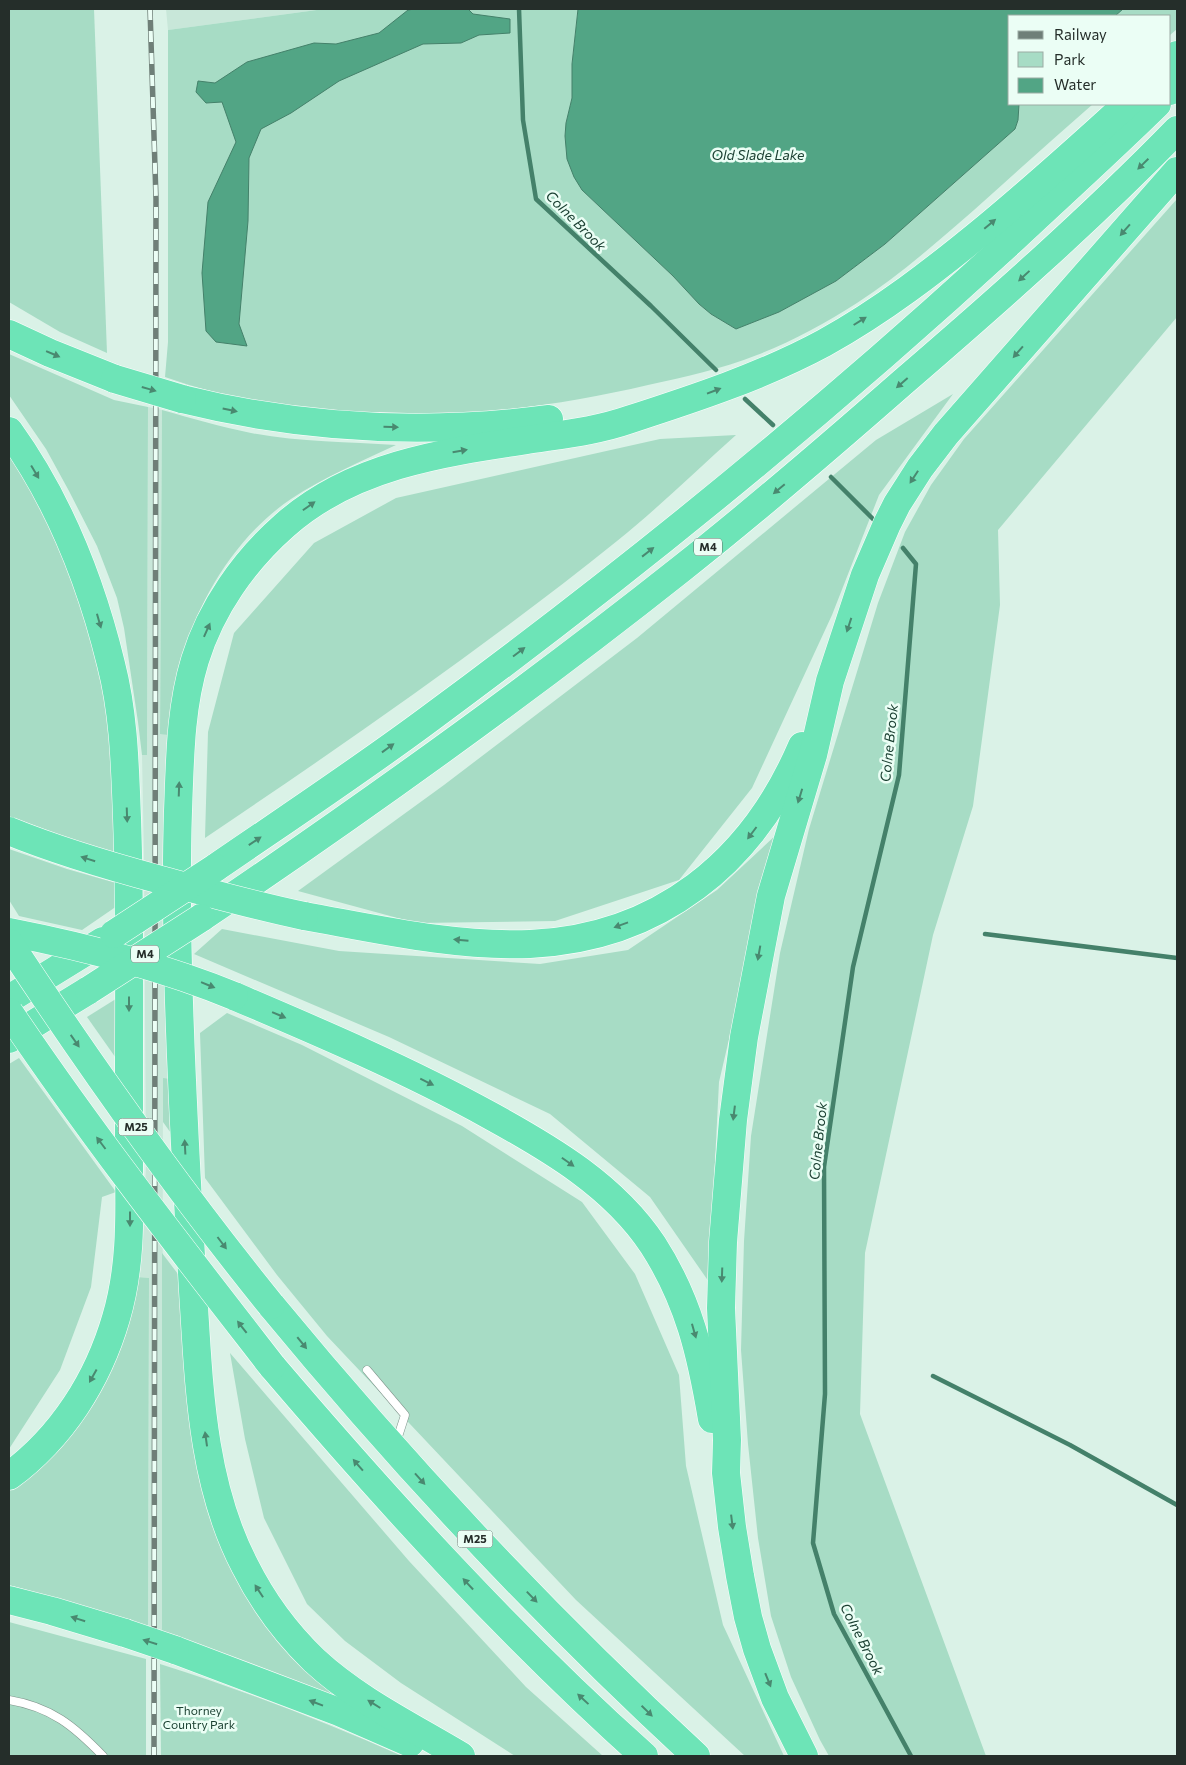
<svg xmlns="http://www.w3.org/2000/svg" width="1186" height="1765" font-family="Commissioner,sans-serif">
	<style>
		.built { fill: #c8e7d9 }
		.green { fill: #a7dcc5 }
		.water { fill: #52a585; stroke: #44816a }
		.lines { fill: none; stroke-linecap: round; stroke-linejoin: round }
		.stream { stroke: #44816a; stroke-width: 4.5 }
		.service-casing { stroke: #81968d; stroke-width: 9 }
		.motorway-casing { stroke: #fff; stroke-width: 29 }
		.service { stroke: #fff; stroke-width: 8 }
		.motorway { stroke: #6de4b7; stroke-width: 28 }
		.rail-casing { stroke: #6f7f78; stroke-width: 5.5 }
		.rail { stroke: #ebfef5; stroke-width: 4; stroke-dasharray: 11; stroke-linecap: butt }
		.motorway-bridge-casing { stroke: #fff; stroke-width: 29; stroke-linecap: butt }
		.motorway-bridge { stroke: #6de4b7; stroke-width: 28 }
		.oneway { fill: #498970 }
		.labels { text-anchor: middle; stroke-width: 5; stroke-linejoin: round; paint-order: stroke }
		.shield { fill: #ebfef5; stroke: #606c67; stroke-width: 1 }
		.shield-label { font-size: 11px; font-weight: bold; fill: #252e2a }
		.park-label { font-size: 12px; fill: #1a4031; stroke: #ebfef5 }
		.water-label { font-size: 14px; font-style: italic; fill: #1b4032; stroke: #ebfef5 }
	</style>
	<rect width="100%" height="100%" fill="#daf2e7"/>
	<g class="built">
		<path d="M 166,9 L 324,9 L 168,30 Z"/>
		<path d="M 148,407 L 162,410 L 160,733 L 168,735 L 170,1079 L 163,1079 L 162,1631 L 148,1627 L 149,1278 L 138,1277 L 143,1227 L 146,1166 L 144,858 L 142,755 L 147,754 Z"/>
	</g>
	<g class="green">
		<path d="M 9,9 L 94,9 L 107,353 L 60,332 L 9,302 Z"/>
		<path d="M 324,9 L 578,9 L 572,64 L 572,98 L 566,123 L 582,190 L 673,276 L 699,304 L 711,314 L 736,329 L 779,312 L 836,281 L 885,244 L 1015,129 L 1018,120 L 1019,104 L 1093,104 C 1053,139 1014,174 974,210 C 937,242 899,276 857,303 C 826,323 791,342 757,355 C 722,369 684,377 648,385 C 491,422 319,431 165,377 L 168,342 L 168,30 Z"/>
		<path d="M 1123,9 L 1177,9 L 1177,29 L 1170,35 L 1170,16 L 1115,16 Z"/>
		<path d="M 1177,199 L 1177,317 L 998,530 L 1000,605 L 973,806 L 933,935 L 865,1253 L 860,1414 L 986,1756 L 829,1756 L 820,1740 L 791,1677 L 771,1616 L 758,1538 L 748,1444 L 741,1350 L 744,1241 L 751,1136 L 780,953 L 809,829 L 878,603 L 905,532 L 931,485 L 964,439 Z"/>
		<path d="M 9,354 L 114,400 L 148,407 L 147,755 L 142,755 L 138,722 L 124,628 L 117,598 L 97,546 L 69,491 L 46,449 L 9,395 Z"/>
		<path d="M 953,394 L 879,495 L 832,615 L 752,788 L 679,880 L 555,921 L 416,923 L 298,891 L 444,785 L 637,638 L 876,440 Z"/>
		<path d="M 162,410 C 191,418 221,427 251,433 C 298,442 348,442 396,445 C 360,462 324,477 291,499 C 236,536 197,601 181,663 C 174,687 172,711 168,735 L 160,734 Z"/>
		<path d="M 736,435 C 696,471 658,508 617,541 C 485,647 346,743 205,838 L 208,732 L 234,633 L 314,543 L 396,498 L 660,439 Z"/>
		<path d="M 9,446 L 78,584 L 103,688 L 111,744 L 116,853 L 81,843 L 9,816 Z"/>
		<path d="M 777,834 L 719,1082 L 709,1282 L 650,1197 L 550,1114 L 389,1037 L 194,954 L 222,929 L 339,951 L 540,964 L 628,950 L 717,890 Z"/>
		<path d="M 9,849 L 67,869 L 116,883 L 117,906 L 82,930 L 19,916 L 9,900 Z"/>
		<path d="M 119,997 L 118,1061 L 87,1017 Z"/>
		<path d="M 227,1013 L 302,1045 L 462,1126 L 582,1202 L 635,1274 L 679,1375 L 686,1466 L 723,1625 L 784,1756 L 745,1756 L 576,1600 L 327,1336 L 277,1275 L 205,1178 L 200,1033 Z"/>
		<path d="M 19,1058 L 116,1192 L 102,1197 L 91,1287 L 60,1370 L 9,1449 L 9,1064 Z"/>
		<path d="M 163,1078 L 170,1079 L 173,1136 L 163,1122 Z"/>
		<path d="M 162,1253 L 181,1278 L 194,1449 L 202,1488 L 212,1524 L 230,1566 L 336,1694 L 323,1694 L 162,1631 Z"/>
		<path d="M 138,1277 L 149,1278 L 148,1627 L 66,1601 L 9,1585 L 9,1491 L 37,1470 Z"/>
		<path d="M 230,1353 L 409,1561 L 526,1687 L 603,1756 L 515,1756 L 401,1683 L 345,1641 L 307,1604 L 264,1518 L 245,1439 Z"/>
		<path d="M 9,1622 L 146,1659 L 146,1756 L 9,1756 Z"/>
		<path d="M 160,1664 C 242,1690 323,1721 402,1756 L 161,1756 Z"/>
	</g>
	<g class="water">
		<path d="M 415,9 L 468,9 L 473,14 L 510,19 L 510,33 L 479,35 L 461,43 L 423,44 L 339,81 L 291,113 L 261,129 L 249,158 L 248,221 L 239,324 L 247,346 L 216,342 L 206,331 L 202,273 L 208,202 L 236,142 L 222,102 L 206,103 L 196,92 L 198,81 L 215,83 L 247,62 L 314,43 L 336,44 L 379,33 L 408,10 Z"/>
		<path d="M 578,9 L 1123,9 L 1115,16 L 1010,16 L 1010,104 L 1019,104 L 1018,120 L 1015,129 L 885,244 L 836,281 L 779,312 L 736,329 L 711,314 L 699,304 L 673,276 L 582,190 L 574,177 L 567,159 L 565,136 L 566,123 L 572,98 L 572,64 Z"/>
	</g>
	<g class="lines">
		<g class="stream">
			<path d="M 519,9 L 523,120 L 536,199 L 651,306 L 716,370"/>
			<path d="M 745,399 L 773,425"/>
			<path d="M 831,477 L 877,523"/>
			<path d="M 903,548 L 916,564 L 899,775 L 853,967 L 824,1167 L 825,1394 L 813,1543 L 834,1614 L 911,1756"/>
			<path d="M 985,934 L 1177,958"/>
			<path d="M 933,1376 L 1070,1445 L 1177,1505"/>
		</g>
		<defs>
			<g id="service">
				<path d="M 367,1370 L 405,1415 L 396,1443"/>
				<path d="M 9,1700 C 51,1707 74,1726 103,1756"/>
			</g>
			<g id="motorway">
				<path d="M 1170,62 L 1177,55"/>
				<path d="M 1170,91 L 1177,83"/>
				<path d="M 9,334 L 50,353 L 115,379"/>
				<path d="M 182,399 C 303,429 426,435 549,419"/>
				<path d="M 9,431 C 58,499 91,582 111,664 C 124,714 125,767 127,818 C 130,900 129,981 129,1063 C 129,1100 129,1137 129,1174 C 130,1223 130,1271 116,1318 C 98,1380 62,1437 9,1476"/>
				<path d="M 215,868 C 285,820 356,773 425,722 C 629,572 824,413 1010,242 C 1059,196 1109,151 1157,104"/>
				<path d="M 304,916 C 377,929 455,947 530,944 C 659,938 752,863 802,746"/>
				<path d="M 201,918 C 365,807 526,692 681,569 C 757,509 830,446 903,382 C 997,301 1090,219 1177,130"/>
				<path d="M 234,996 C 321,1033 408,1070 491,1116 C 551,1149 614,1186 653,1245 C 689,1301 701,1354 712,1419"/>
				<path d="M 9,999 L 103,941"/>
				<path d="M 9,1039 L 89,990"/>
				<path d="M 271,1305 C 403,1465 544,1616 696,1756"/>
				<path d="M 272,1366 C 389,1503 510,1636 644,1756"/>
				<path d="M 9,1600 L 52,1611 L 125,1633"/>
				<path d="M 175,1650 L 339,1712 L 410,1743"/>
				<path d="M 461,1756 C 411,1726 357,1700 314,1660 C 286,1633 262,1600 245,1566 C 201,1482 199,1383 193,1291 C 189,1221 185,1151 182,1080 C 178,991 175,901 178,811 C 180,760 180,709 195,660 C 211,608 244,561 285,525 C 357,461 456,451 547,437 C 574,433 602,429 628,420 C 693,399 763,376 824,343 C 882,311 935,270 986,228 C 1034,188 1081,146 1127,104"/>
				<path d="M 804,1756 L 775,1698 L 757,1649 L 748,1617 L 740,1576 L 732,1527 L 726,1473 L 727,1440 L 721,1308 L 723,1242 L 733,1120 L 744,1037 L 771,896 L 813,755 L 830,681 L 865,575 L 887,524 L 897,504 L 920,468 L 946,434 L 1177,171"/>
			</g>
		</defs>
		<use href="#service" class="service-casing"/>
		<use href="#motorway" class="motorway-casing"/>
		<use href="#service" class="service"/>
		<use href="#motorway" class="motorway"/>
		<defs>
			<path id="rail" d="M 150,9 L 156,199 L 154,1756"/>
		</defs>
		<use href="#rail" class="rail-casing"/>
		<use href="#rail" class="rail"/>
		<defs>
			<g id="motorway-bridge">
				<path d="M 115,379 L 182,399"/>
				<path d="M 9,831 C 58,851 109,866 161,880 C 209,893 256,906 304,916"/>
				<path d="M 9,932 C 86,947 161,966 234,996"/>
				<path d="M 114,934 L 215,868"/>
				<path d="M 9,943 C 91,1067 177,1189 271,1305"/>
				<path d="M 89,990 L 201,918"/>
				<path d="M 9,1012 C 91,1134 182,1250 272,1366"/>
				<path d="M 125,1633 L 175,1650"/>
			</g>
		</defs>
		<use href="#motorway-bridge" class="motorway-bridge-casing"/>
		<use href="#motorway-bridge" class="motorway-bridge"/>
	</g>
	<defs><path id="oneway-solid" d="M-6-.8H1V-3.2L6.5 0L1 3.2V.8H-6Z" transform="scale(1.25)"/></defs>
	<g class="oneway">
		<use href="#oneway-solid" transform="translate(1143 164) rotate(136)"/>
		<use href="#oneway-solid" transform="translate(990 224) rotate(-40)"/>
		<use href="#oneway-solid" transform="translate(1125 230) rotate(131)"/>
		<use href="#oneway-solid" transform="translate(1024 276) rotate(137)"/>
		<use href="#oneway-solid" transform="translate(860 321) rotate(-32)"/>
		<use href="#oneway-solid" transform="translate(1018 352) rotate(131)"/>
		<use href="#oneway-solid" transform="translate(53 354) rotate(23)"/>
		<use href="#oneway-solid" transform="translate(902 383) rotate(139)"/>
		<use href="#oneway-solid" transform="translate(149 389) rotate(16)"/>
		<use href="#oneway-solid" transform="translate(714 391) rotate(-21)"/>
		<use href="#oneway-solid" transform="translate(230 410) rotate(12)"/>
		<use href="#oneway-solid" transform="translate(391 427) rotate(1)"/>
		<use href="#oneway-solid" transform="translate(460 451) rotate(-10)"/>
		<use href="#oneway-solid" transform="translate(35 472) rotate(59)"/>
		<use href="#oneway-solid" transform="translate(914 477) rotate(123)"/>
		<use href="#oneway-solid" transform="translate(779 489) rotate(140)"/>
		<use href="#oneway-solid" transform="translate(309 506) rotate(-35)"/>
		<use href="#oneway-solid" transform="translate(648 552) rotate(-38)"/>
		<use href="#oneway-solid" transform="translate(99 621) rotate(74)"/>
		<use href="#oneway-solid" transform="translate(849 625) rotate(108)"/>
		<use href="#oneway-solid" transform="translate(207 630) rotate(-66)"/>
		<use href="#oneway-solid" transform="translate(519 652) rotate(-37)"/>
		<use href="#oneway-solid" transform="translate(388 748) rotate(-36)"/>
		<use href="#oneway-solid" transform="translate(179 789) rotate(-88)"/>
		<use href="#oneway-solid" transform="translate(800 796) rotate(107)"/>
		<use href="#oneway-solid" transform="translate(127 815) rotate(88)"/>
		<use href="#oneway-solid" transform="translate(752 833) rotate(127)"/>
		<use href="#oneway-solid" transform="translate(255 841) rotate(-34)"/>
		<use href="#oneway-solid" transform="translate(88 859) rotate(-163)"/>
		<use href="#oneway-solid" transform="translate(621 925) rotate(160)"/>
		<use href="#oneway-solid" transform="translate(461 940) rotate(-175)"/>
		<use href="#oneway-solid" transform="translate(759 953) rotate(100)"/>
		<use href="#oneway-solid" transform="translate(208 985) rotate(22)"/>
		<use href="#oneway-solid" transform="translate(129 1004) rotate(90)"/>
		<use href="#oneway-solid" transform="translate(279 1015) rotate(23)"/>
		<use href="#oneway-solid" transform="translate(75 1041) rotate(55)"/>
		<use href="#oneway-solid" transform="translate(427 1082) rotate(26)"/>
		<use href="#oneway-solid" transform="translate(734 1113) rotate(97)"/>
		<use href="#oneway-solid" transform="translate(101 1143) rotate(-127)"/>
		<use href="#oneway-solid" transform="translate(185 1147) rotate(-93)"/>
		<use href="#oneway-solid" transform="translate(568 1162) rotate(35)"/>
		<use href="#oneway-solid" transform="translate(130 1219) rotate(90)"/>
		<use href="#oneway-solid" transform="translate(222 1243) rotate(53)"/>
		<use href="#oneway-solid" transform="translate(722 1275) rotate(92)"/>
		<use href="#oneway-solid" transform="translate(242 1327) rotate(-128)"/>
		<use href="#oneway-solid" transform="translate(694 1331) rotate(74)"/>
		<use href="#oneway-solid" transform="translate(302 1343) rotate(51)"/>
		<use href="#oneway-solid" transform="translate(93 1376) rotate(119)"/>
		<use href="#oneway-solid" transform="translate(206 1439) rotate(-98)"/>
		<use href="#oneway-solid" transform="translate(358 1465) rotate(-131)"/>
		<use href="#oneway-solid" transform="translate(420 1479) rotate(48)"/>
		<use href="#oneway-solid" transform="translate(732 1522) rotate(83)"/>
		<use href="#oneway-solid" transform="translate(468 1584) rotate(-133)"/>
		<use href="#oneway-solid" transform="translate(259 1591) rotate(-123)"/>
		<use href="#oneway-solid" transform="translate(532 1597) rotate(46)"/>
		<use href="#oneway-solid" transform="translate(78 1619) rotate(-163)"/>
		<use href="#oneway-solid" transform="translate(150 1642) rotate(-162)"/>
		<use href="#oneway-solid" transform="translate(768 1680) rotate(68)"/>
		<use href="#oneway-solid" transform="translate(583 1699) rotate(-137)"/>
		<use href="#oneway-solid" transform="translate(316 1703) rotate(-159)"/>
		<use href="#oneway-solid" transform="translate(374 1704) rotate(-148)"/>
		<use href="#oneway-solid" transform="translate(647 1711) rotate(44)"/>
	</g>
	<g class="labels">
		<g class="shield">
			<rect x="694" y="538.5" width="28" height="17" rx="4"/>
			<rect x="131" y="945.5" width="28" height="17" rx="4"/>
			<rect x="118.5" y="1118.5" width="35" height="17" rx="4"/>
			<rect x="457.5" y="1530.5" width="35" height="17" rx="4"/>
		</g>
		<g class="shield-label">
			<text x="708" y="551">M4</text>
			<text x="145" y="958">M4</text>
			<text x="136" y="1131">M25</text>
			<text x="475" y="1543">M25</text>
		</g>
		<g class="park-label">
			<text x="199" y="1715">Thorney<tspan x="199" dy="14">Country Park</tspan></text>
		</g>
		<g class="water-label">
			<text x="758" y="160">Old Slade Lake</text>
			<text transform="translate(576 221) rotate(45)" y="5">Colne Brook</text>
			<text transform="translate(889 743) rotate(-84)" y="5">Colne Brook</text>
			<text transform="translate(818 1141) rotate(-84)" y="5">Colne Brook</text>
			<text transform="translate(862 1639) rotate(63)" y="5">Colne Brook</text>
		</g>
	</g>
	<rect width="1186" height="1765" fill="none" stroke="#252e2a" stroke-width="20"/>
	<rect x="1008" y="15" width="162" height="90" fill="#ebfef5" stroke="#9caba4"/>
	<rect x="1018" y="31" width="25" height="8" fill="#6f7f78" stroke="#9caba4"/>
	<text x="1054" y="40" font-size="15" fill="#252e2a">Railway</text>
	<rect x="1018" y="52" width="25" height="15" fill="#a7dcc5" stroke="#9caba4"/>
	<text x="1054" y="65" font-size="15" fill="#252e2a">Park</text>
	<rect x="1018" y="78" width="25" height="15" fill="#52a585" stroke="#9caba4"/>
	<text x="1054" y="90" font-size="15" fill="#252e2a">Water</text>
</svg>
